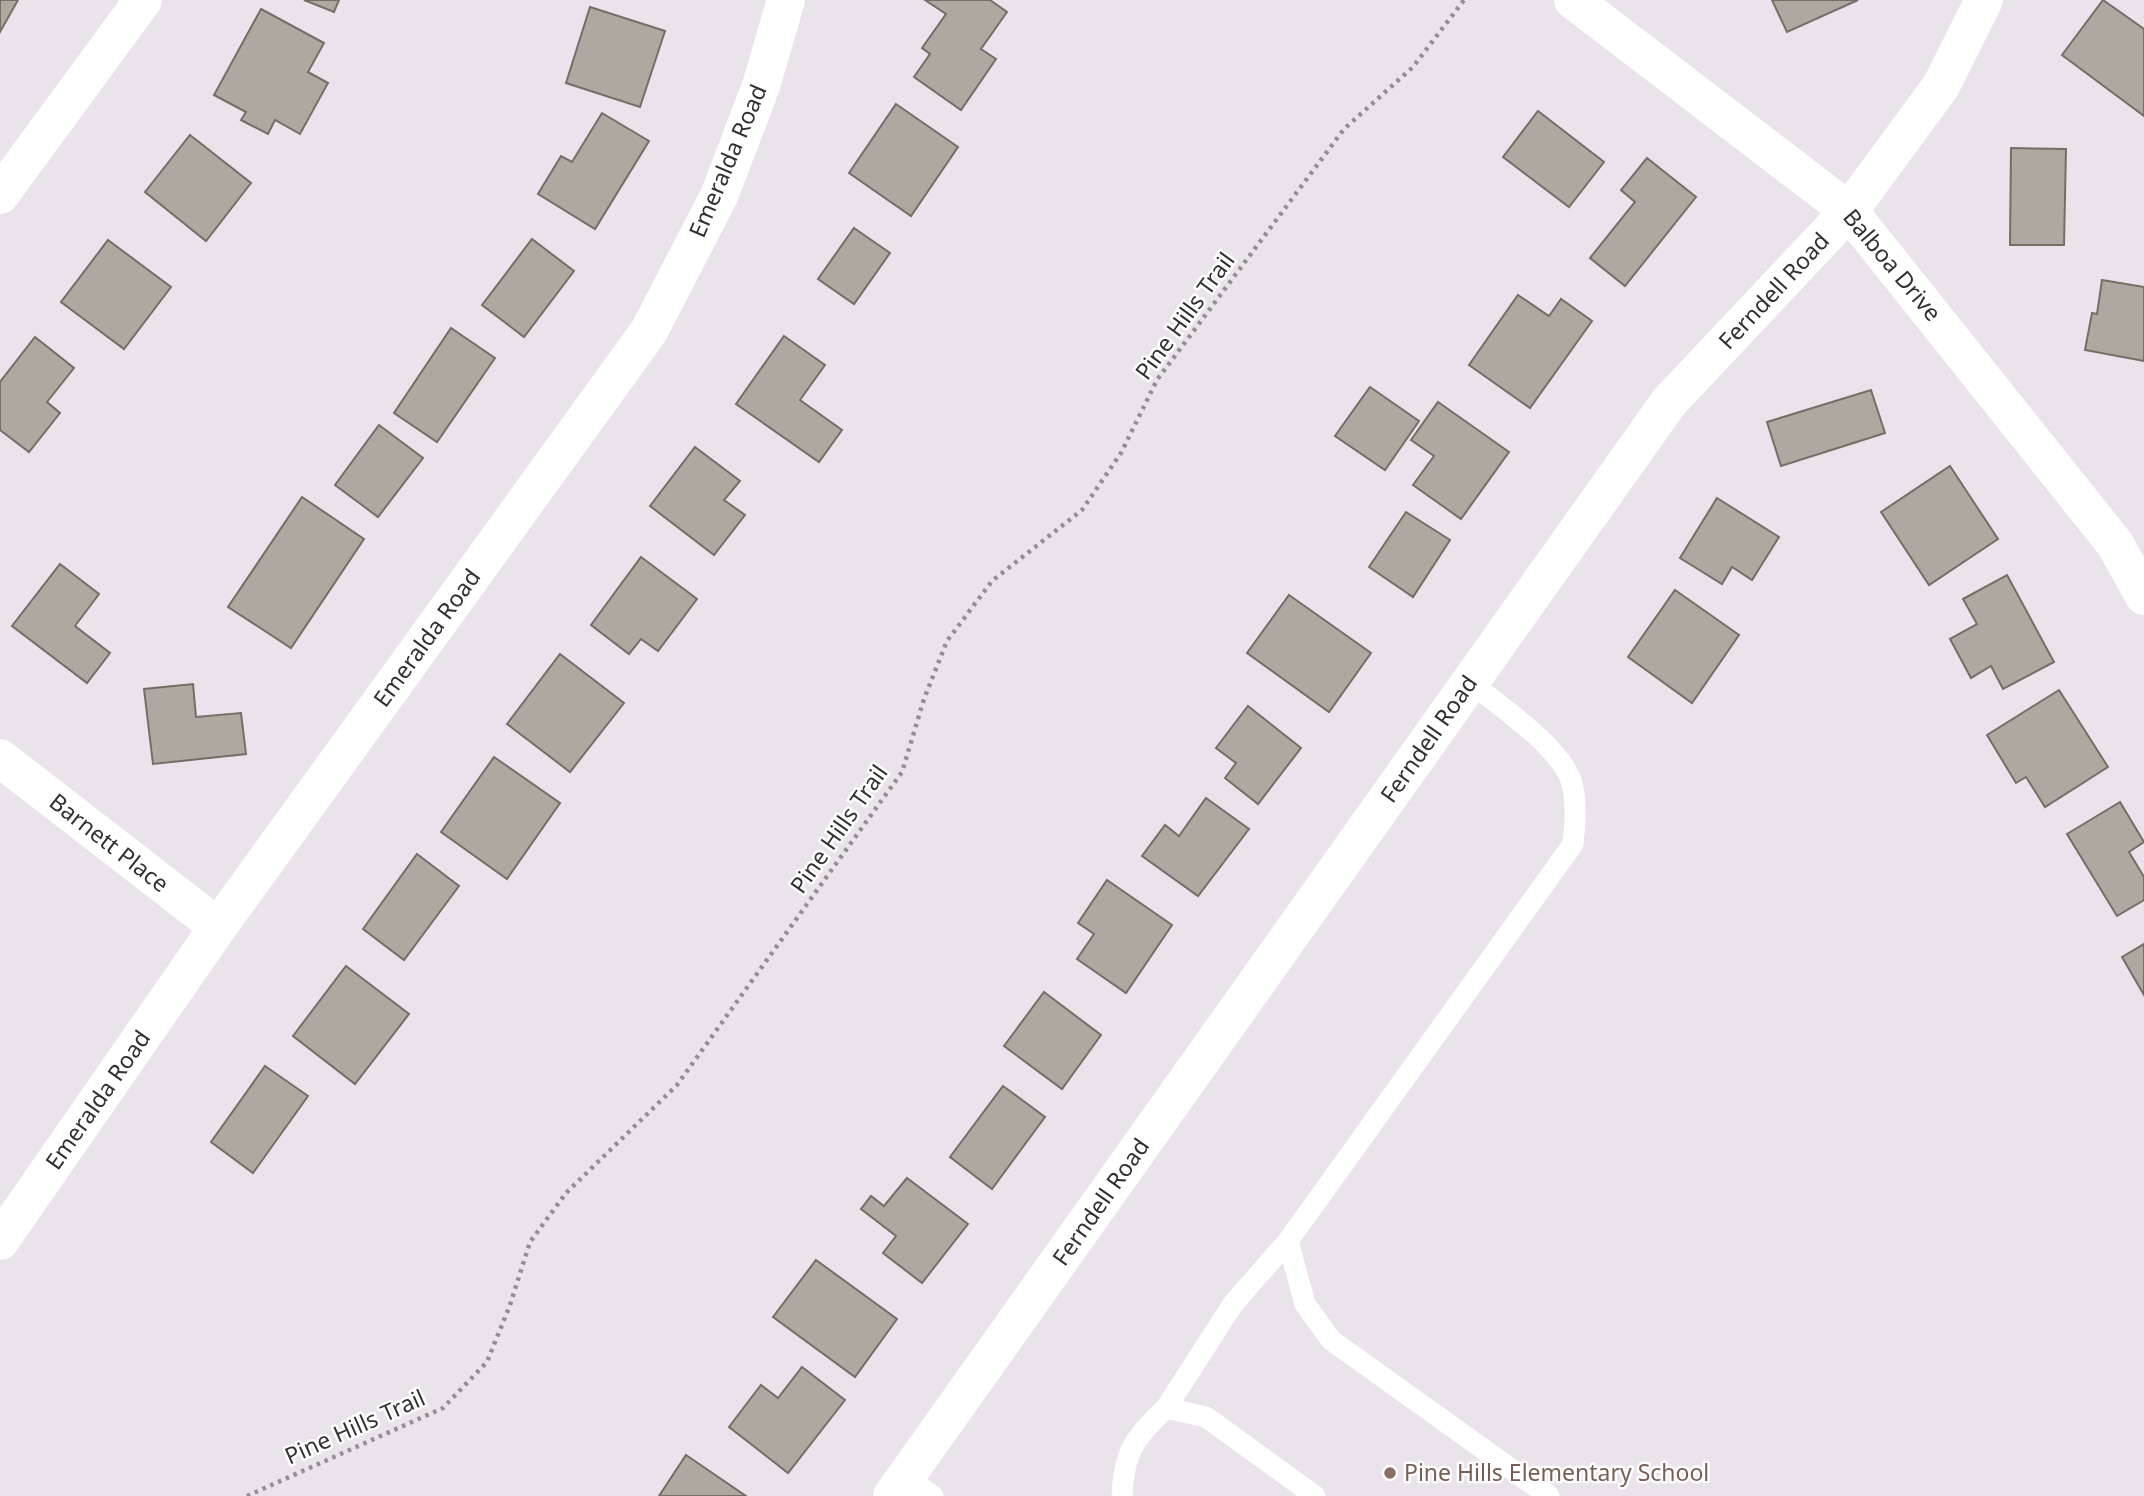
<svg xmlns="http://www.w3.org/2000/svg" width="2144" height="1496" font-family="'Noto Sans',sans-serif">
	<style>
		.building { fill: #afa8a0; stroke: #756e67; stroke-width: 2 }
		.lines { fill: none; stroke-linecap: round; stroke-linejoin: round }
		.path { stroke: #948e94; stroke-width: 4.5; stroke-dasharray: 3.5 5; stroke-linecap: butt }
		.service { stroke: #fff; stroke-width: 21 }
		.minor { stroke: #fff; stroke-width: 38 }
		.tertiary { stroke: #fff; stroke-width: 38 }
		.education-dot { fill: #8d6e63; stroke: #fff; stroke-width: 2.5 }
		.labels { text-anchor: middle; stroke-width: 5; stroke-linejoin: round; paint-order: stroke }
		.street-label { font-size: 23px; fill: #333032; stroke: #fff }
		.education-label { font-size: 23px; fill: #785e54; stroke: #fff; text-anchor: start }
	</style>
	<rect width="100%" height="100%" fill="#ebe3eb"/>
	<g class="building">
		<path d="M 0,0 L 18,0 L 0,32 Z"/>
		<path d="M 304,0 L 339,0 L 334,12 Z"/>
		<path d="M 925,0 L 990,0 L 1007,12 L 981,49 L 996,59 L 961,110 L 914,77 L 930,54 L 922,48 L 946,14 Z"/>
		<path d="M 1772,0 L 1858,0 L 1787,32 Z"/>
		<path d="M 2103,0 L 2144,29 L 2144,116 L 2062,55 Z"/>
		<path d="M 590,7 L 665,31 L 640,107 L 566,83 Z"/>
		<path d="M 261,9 L 324,43 L 308,72 L 328,83 L 300,134 L 275,120 L 268,134 L 241,120 L 246,112 L 214,95 Z"/>
		<path d="M 896,104 L 958,147 L 911,216 L 849,173 Z"/>
		<path d="M 1538,111 L 1604,162 L 1569,207 L 1503,157 Z"/>
		<path d="M 602,113 L 649,141 L 595,229 L 538,194 L 561,156 L 572,162 Z"/>
		<path d="M 190,135 L 251,183 L 206,241 L 145,192 Z"/>
		<path d="M 2011,148 L 2066,149 L 2064,245 L 2010,245 Z"/>
		<path d="M 1647,158 L 1696,197 L 1625,286 L 1590,258 L 1635,202 L 1621,190 Z"/>
		<path d="M 854,228 L 890,253 L 854,304 L 818,279 Z"/>
		<path d="M 532,239 L 574,271 L 524,337 L 482,305 Z"/>
		<path d="M 108,240 L 171,287 L 124,349 L 61,302 Z"/>
		<path d="M 2102,280 L 2144,287 L 2144,361 L 2085,350 L 2092,313 L 2097,314 Z"/>
		<path d="M 1518,295 L 1549,316 L 1561,299 L 1592,321 L 1530,408 L 1469,365 Z"/>
		<path d="M 451,328 L 495,358 L 437,442 L 394,413 Z"/>
		<path d="M 784,336 L 825,365 L 800,400 L 842,430 L 819,462 L 736,404 Z"/>
		<path d="M 35,337 L 74,368 L 47,402 L 60,413 L 29,452 L 0,430 L 0,382 Z"/>
		<path d="M 1370,387 L 1419,421 L 1385,470 L 1335,436 Z"/>
		<path d="M 1871,390 L 1885,433 L 1781,466 L 1767,422 Z"/>
		<path d="M 1438,402 L 1509,452 L 1461,519 L 1413,485 L 1434,456 L 1411,440 Z"/>
		<path d="M 379,425 L 423,458 L 378,517 L 335,485 Z"/>
		<path d="M 695,447 L 740,481 L 724,500 L 745,515 L 714,555 L 650,506 Z"/>
		<path d="M 1950,466 L 1998,539 L 1929,585 L 1881,512 Z"/>
		<path d="M 302,497 L 364,539 L 291,648 L 228,607 Z"/>
		<path d="M 1717,498 L 1779,537 L 1752,580 L 1732,567 L 1722,584 L 1680,558 Z"/>
		<path d="M 1406,512 L 1450,540 L 1413,597 L 1369,567 Z"/>
		<path d="M 641,557 L 697,599 L 658,651 L 641,639 L 629,654 L 591,625 Z"/>
		<path d="M 60,564 L 99,594 L 75,626 L 110,653 L 87,683 L 12,626 Z"/>
		<path d="M 2007,575 L 2054,662 L 2003,689 L 1991,666 L 1971,678 L 1950,639 L 1977,624 L 1963,599 Z"/>
		<path d="M 1675,590 L 1739,635 L 1692,703 L 1628,657 Z"/>
		<path d="M 1289,595 L 1371,653 L 1329,712 L 1247,653 Z"/>
		<path d="M 560,654 L 624,703 L 570,772 L 507,724 Z"/>
		<path d="M 193,684 L 196,717 L 241,713 L 246,754 L 153,764 L 144,689 Z"/>
		<path d="M 2059,690 L 2108,767 L 2045,807 L 2026,777 L 2016,783 L 1987,735 Z"/>
		<path d="M 1248,706 L 1301,748 L 1258,804 L 1225,778 L 1236,763 L 1216,748 Z"/>
		<path d="M 494,757 L 560,803 L 507,879 L 441,832 Z"/>
		<path d="M 1206,798 L 1249,829 L 1198,896 L 1142,856 L 1165,825 L 1179,836 Z"/>
		<path d="M 2120,802 L 2144,842 L 2129,852 L 2144,877 L 2144,900 L 2117,916 L 2067,834 Z"/>
		<path d="M 417,854 L 459,886 L 404,960 L 363,929 Z"/>
		<path d="M 1107,880 L 1172,925 L 1126,993 L 1077,959 L 1094,934 L 1078,923 Z"/>
		<path d="M 2144,944 L 2144,995 L 2122,957 Z"/>
		<path d="M 346,966 L 409,1014 L 355,1084 L 293,1036 Z"/>
		<path d="M 1044,992 L 1101,1035 L 1062,1089 L 1004,1046 Z"/>
		<path d="M 265,1066 L 308,1096 L 253,1173 L 211,1142 Z"/>
		<path d="M 1003,1086 L 1045,1117 L 992,1189 L 950,1157 Z"/>
		<path d="M 907,1178 L 968,1224 L 922,1283 L 883,1253 L 896,1236 L 861,1209 L 871,1196 L 884,1206 Z"/>
		<path d="M 816,1260 L 897,1319 L 855,1377 L 773,1317 Z"/>
		<path d="M 802,1367 L 845,1400 L 788,1473 L 729,1427 L 761,1385 L 778,1398 Z"/>
		<path d="M 686,1455 L 746,1496 L 659,1496 Z"/>
	</g>
	<g class="lines">
		<path class="path" d="M 247,1496 L 443,1408 L 487,1362 L 510,1305 L 530,1242 L 566,1193 L 677,1085 L 902,772 L 924,699 L 947,641 L 992,581 L 1082,510 L 1121,453 L 1157,380 L 1344,129 L 1413,67 L 1464,0"/>
		<g class="service">
			<path d="M 1470,682 C 1499,706 1563,748 1572,784 C 1577,804 1575,825 1573,844 L 1288,1241 L 1305,1304 L 1331,1340 L 1549,1496"/>
			<path d="M 1166,1408 L 1233,1304 L 1288,1241"/>
			<path d="M 906,1477 L 933,1496"/>
			<path d="M 1122,1496 C 1124,1452 1134,1438 1166,1408 L 1206,1417 L 1315,1496"/>
		</g>
		<g class="minor">
			<path d="M 0,195 L 143,0"/>
			<path d="M 0,758 L 218,927"/>
			<path d="M 0,1241 L 218,927 L 649,331 L 719,196 L 761,86 L 786,0"/>
			<path d="M 892,1496 L 1669,402 L 1849,211 L 1941,86 L 1984,0"/>
		</g>
		<path class="tertiary" d="M 1573,0 L 1849,211 L 2115,544 L 2144,596"/>
	</g>
	<circle class="education-dot" cx="1390" cy="1473" r="7"/>
	<g class="labels">
		<g class="street-label">
			<text transform="translate(728 161) rotate(-67)" y="8">Emeralda Road</text>
			<text transform="translate(1892 265) rotate(50)" y="8">Balboa Drive</text>
			<text transform="translate(1774 291) rotate(-47)" y="8">Ferndell Road</text>
			<text transform="translate(1185 316) rotate(-54)" y="8">Pine Hills Trail</text>
			<text transform="translate(427 638) rotate(-54)" y="8">Emeralda Road</text>
			<text transform="translate(1429 739) rotate(-55)" y="8">Ferndell Road</text>
			<text transform="translate(839 829) rotate(-55)" y="8">Pine Hills Trail</text>
			<text transform="translate(109 843) rotate(38)" y="8">Barnett Place</text>
			<text transform="translate(98 1100) rotate(-55)" y="8">Emeralda Road</text>
			<text transform="translate(1101 1202) rotate(-55)" y="8">Ferndell Road</text>
			<text transform="translate(355 1427) rotate(-24)" y="8">Pine Hills Trail</text>
		</g>
		<g class="education-label">
			<text x="1404" y="1481">Pine Hills Elementary School</text>
		</g>
	</g>
</svg>
